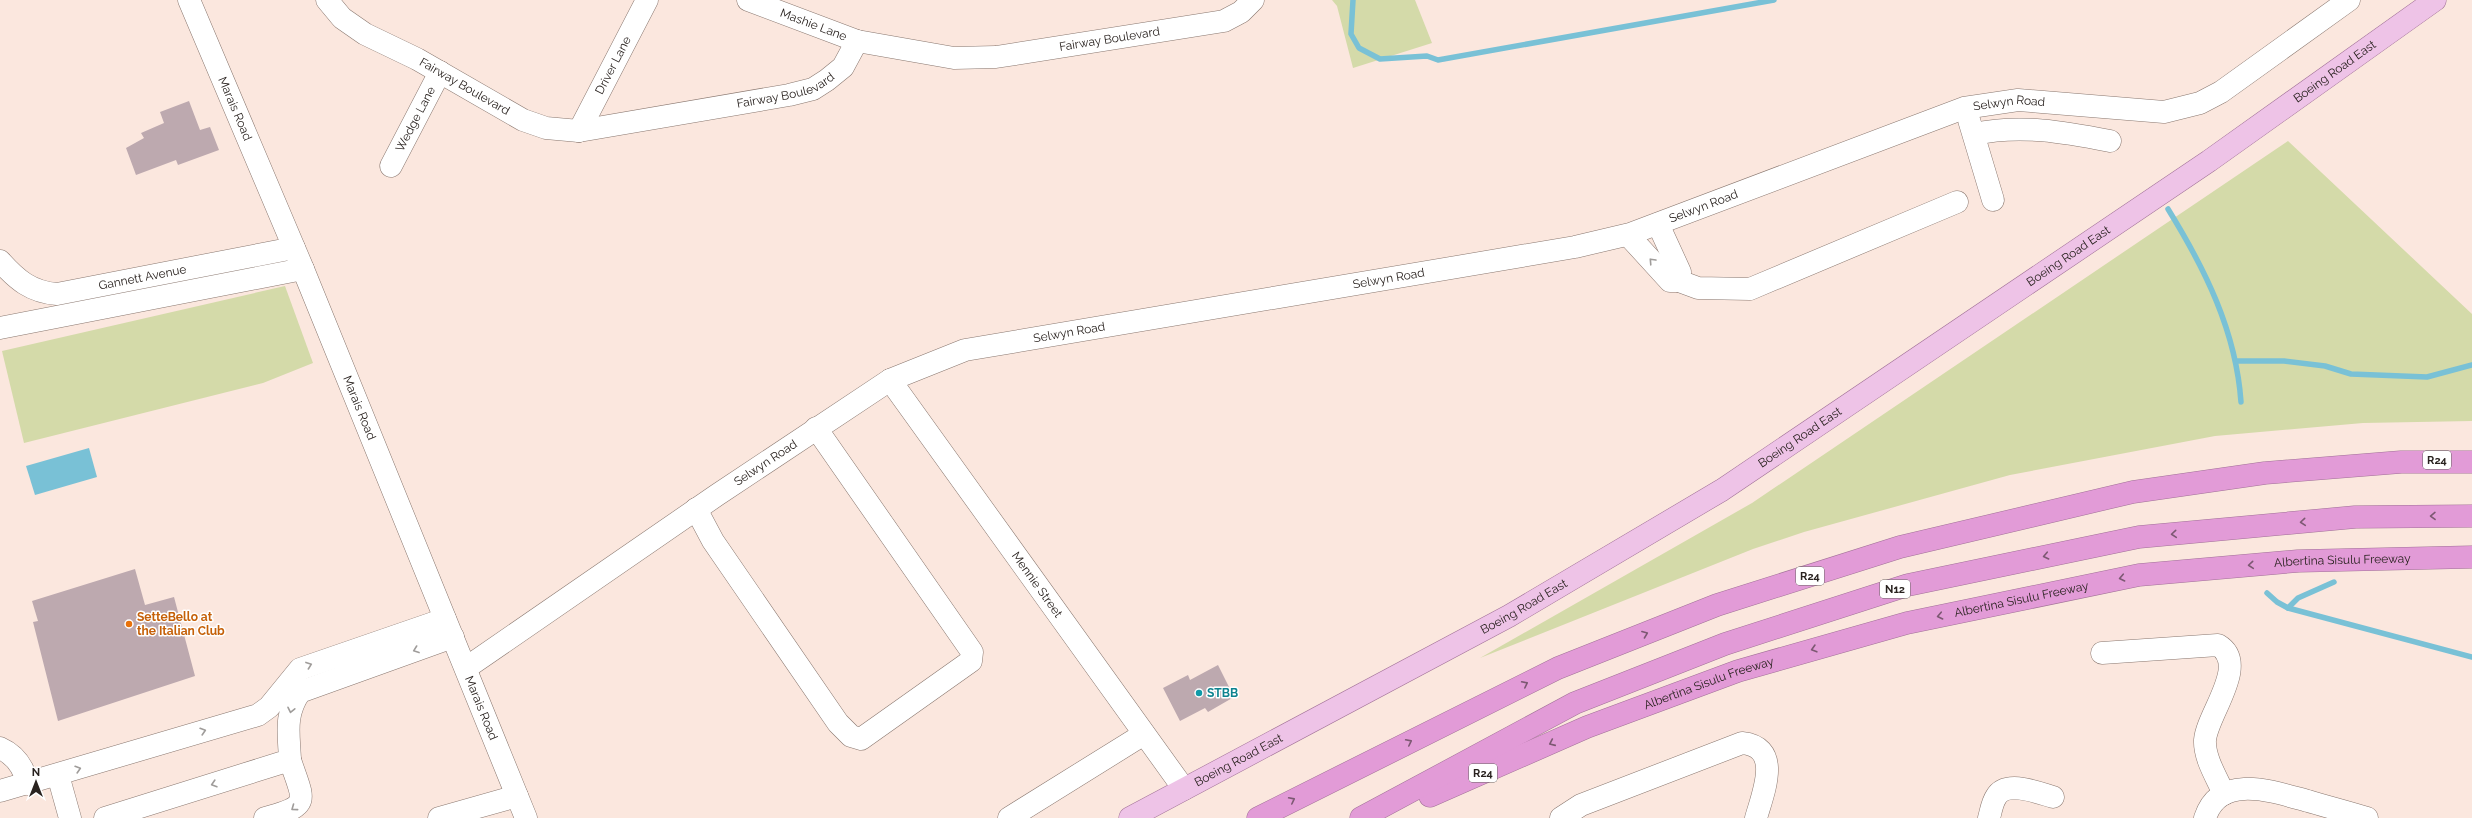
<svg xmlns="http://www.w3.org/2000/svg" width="2472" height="818" font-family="Raleway,sans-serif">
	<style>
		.green { fill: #d4daa9 }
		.water { fill: #79c1d6 }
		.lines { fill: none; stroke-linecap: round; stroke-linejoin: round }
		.stream { stroke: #79c1d6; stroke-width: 5.5 }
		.building { fill: #bda9af }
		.minor-casing { stroke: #89776f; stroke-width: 23 }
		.major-casing { stroke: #a17197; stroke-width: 23 }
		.highway-casing { stroke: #a17197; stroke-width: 23 }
		.minor { stroke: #fff; stroke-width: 22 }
		.major { stroke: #eec3e7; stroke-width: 22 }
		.highway { stroke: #e29bd7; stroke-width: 22 }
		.oneway { stroke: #9f9c9a }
		.oneway2 { stroke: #7c5872 }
		.food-dot { fill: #e8710a; stroke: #fff; stroke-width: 1.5 }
		.culture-dot { fill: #0f9aa8; stroke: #fff; stroke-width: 1.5 }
		.labels { text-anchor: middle; stroke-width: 3; stroke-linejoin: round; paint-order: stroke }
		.shield { fill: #fff; stroke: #696462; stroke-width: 1 }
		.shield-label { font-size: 11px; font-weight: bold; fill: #29221f }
		.street-label { font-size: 12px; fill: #29221f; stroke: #fff }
		.food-label { font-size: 12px; font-weight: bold; fill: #c56008; stroke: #fff; text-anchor: start }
		.culture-label { font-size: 12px; font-weight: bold; fill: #0d838f; stroke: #fff; text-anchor: start }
	</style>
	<rect width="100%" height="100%" fill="#fbe7de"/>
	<g class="green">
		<path d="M 1332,0 L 1415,0 L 1432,43 L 1353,68 L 1337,6 Z"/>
		<path d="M 2288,141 L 2472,314 L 2472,421 L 2363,423 L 2215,436 L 2010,475 L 1804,532 L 1753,549 L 1480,658 L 1752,503 Z"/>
		<path d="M 285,286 L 313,363 L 263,383 L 24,443 L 2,351 Z"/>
	</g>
	<path class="water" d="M 89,448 L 97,477 L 35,495 L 26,466 Z"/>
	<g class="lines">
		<g class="stream">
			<path d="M 1353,0 L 1351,34 L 1359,48 L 1380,59 L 1427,56 L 1438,60 L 1774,0"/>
			<path d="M 2168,209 C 2205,269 2236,331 2241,402"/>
			<path d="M 2236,361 L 2284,361 L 2325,366 L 2351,374 L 2427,377 L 2472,365"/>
			<path d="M 2267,593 L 2277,602 L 2288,608 L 2472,657"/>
			<path d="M 2288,608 L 2298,598 L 2334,582"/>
		</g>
	</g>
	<g class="building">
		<path d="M 189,101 L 200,130 L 210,127 L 219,150 L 178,165 L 176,160 L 136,175 L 126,148 L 144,138 L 141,133 L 164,123 L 160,112 Z"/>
		<path d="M 135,569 L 145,605 L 174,597 L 195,676 L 58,721 L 33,622 L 38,621 L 32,601 Z"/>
		<path d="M 1218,665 L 1234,697 L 1208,712 L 1205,708 L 1180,721 L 1163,688 L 1188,675 L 1190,680 Z"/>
	</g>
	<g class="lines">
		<defs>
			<g id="minor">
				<path id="s1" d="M 189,0 L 303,269 L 526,818"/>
				<path id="s2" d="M 327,0 L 342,18 L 365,34 L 417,59 L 523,120 L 546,128 L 579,131 L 789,95 L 813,89 L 827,80 L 843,67 L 857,41"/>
				<path id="s3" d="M 748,0 L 857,41 L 954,58 L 996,57 L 1224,21 L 1241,12 L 1253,0"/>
				<path d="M 1969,120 L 1993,200"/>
				<path id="s4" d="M 579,131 L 647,0"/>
				<path d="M 1974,134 C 2020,124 2064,132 2110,141"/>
				<path id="s5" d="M 391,166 L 440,72"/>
				<path d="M 1658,224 L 1680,272 L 1679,281"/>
				<path d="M 1628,235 L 1670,281 L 1679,281 L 1698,288 L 1750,289 L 1957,202"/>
				<path id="s6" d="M 0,261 C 17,280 31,292 57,294 L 294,248"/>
				<path d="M 0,328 L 303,269"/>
				<path id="s7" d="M 890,380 L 1184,789"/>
				<path d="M 696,509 L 713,541 L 838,723 L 851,736 L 861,739 L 971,661 L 972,652 L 816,428"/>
				<path d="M 2102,653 L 2218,645 C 2250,664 2207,714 2205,740 C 2204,758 2217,778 2224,794"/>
				<path id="s8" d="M 466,668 L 717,495 L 890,380 L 965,350 L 1575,247 L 1630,234 L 1964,108 L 2018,100 L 2164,112 L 2200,103 L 2221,92 L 2349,0"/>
				<path d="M 0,748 C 16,755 24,768 28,784"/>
				<path d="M 58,775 L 70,818"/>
				<path d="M 0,791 L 258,715 L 269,707 L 300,669 L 445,619"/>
				<path d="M 105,818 L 290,760 C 289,734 284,715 300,692 L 453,637"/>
				<path d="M 265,818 C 312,805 304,802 290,760"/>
				<path d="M 439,818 L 517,796"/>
				<path d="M 1009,818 L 1144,734"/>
				<path d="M 1561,818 L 1581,805 L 1742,743 C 1783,747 1763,793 1756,818"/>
				<path d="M 1989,818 C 1991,811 1992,803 1996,797 C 2006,779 2039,793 2053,797"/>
				<path d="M 2205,818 C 2220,772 2274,792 2308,801 C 2328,807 2348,812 2367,818"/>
			</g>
			<g id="major">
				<path id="s9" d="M 1130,818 L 1509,616 L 1722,490 L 2209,161 L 2435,0"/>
			</g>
			<g id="highway">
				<path id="s10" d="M 1430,796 L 1587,727 L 1738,671 L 1907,623 L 2139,575 L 2298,561 L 2472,557"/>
				<path d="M 1258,818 L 1558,668 L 1717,605 L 1900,547 L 2133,492 L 2265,473 L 2401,462 L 2472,462"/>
				<path d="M 1361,818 L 1575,703 L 1725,644 L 1908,585 L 2139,537 L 2355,517 L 2472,516"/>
			</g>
		</defs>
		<use href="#minor" class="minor-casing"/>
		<use href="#major" class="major-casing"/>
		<use href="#highway" class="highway-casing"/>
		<use href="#minor" class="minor"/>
		<use href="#major" class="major"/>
		<use href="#highway" class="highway"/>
	</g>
	<defs><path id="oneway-chevron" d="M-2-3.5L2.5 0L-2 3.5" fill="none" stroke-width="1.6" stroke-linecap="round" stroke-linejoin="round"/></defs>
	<g class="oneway">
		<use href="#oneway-chevron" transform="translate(1652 261) rotate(-133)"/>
		<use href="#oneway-chevron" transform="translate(416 650) rotate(160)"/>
		<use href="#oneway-chevron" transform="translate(309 665) rotate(-20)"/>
		<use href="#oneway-chevron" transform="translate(291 710) rotate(102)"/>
		<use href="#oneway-chevron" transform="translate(203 731) rotate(-17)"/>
		<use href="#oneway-chevron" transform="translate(78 769) rotate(-17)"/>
		<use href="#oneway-chevron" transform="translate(214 784) rotate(163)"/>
		<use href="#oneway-chevron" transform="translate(294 808) rotate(144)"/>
	</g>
	<g class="oneway2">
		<use href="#oneway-chevron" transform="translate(2433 516) rotate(179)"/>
		<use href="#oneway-chevron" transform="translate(2303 522) rotate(175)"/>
		<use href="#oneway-chevron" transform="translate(2174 534) rotate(175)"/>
		<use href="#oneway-chevron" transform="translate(2046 556) rotate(168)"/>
		<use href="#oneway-chevron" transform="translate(2251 565) rotate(175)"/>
		<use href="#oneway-chevron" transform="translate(2122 578) rotate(168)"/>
		<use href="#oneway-chevron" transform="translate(1940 616) rotate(168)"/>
		<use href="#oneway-chevron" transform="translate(1645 634) rotate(-21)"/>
		<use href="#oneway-chevron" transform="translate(1814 649) rotate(164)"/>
		<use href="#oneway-chevron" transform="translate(1525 684) rotate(-27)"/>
		<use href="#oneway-chevron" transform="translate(1409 742) rotate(-27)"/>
		<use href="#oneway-chevron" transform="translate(1552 743) rotate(156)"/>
		<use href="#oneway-chevron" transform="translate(1292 800) rotate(-27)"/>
	</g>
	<circle class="food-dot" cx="129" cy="624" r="4"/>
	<circle class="culture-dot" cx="1199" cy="693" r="4"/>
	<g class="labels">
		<g class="shield">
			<rect x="2423" y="451" width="28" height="18" rx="3"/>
			<rect x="1796" y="567" width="28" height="18" rx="3"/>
			<rect x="1880" y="580" width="30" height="18" rx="3"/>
			<rect x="1469" y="764" width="28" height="18" rx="3"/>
		</g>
		<g class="shield-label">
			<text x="2437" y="464">R24</text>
			<text x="1810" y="580">R24</text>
			<text x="1895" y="593">N12</text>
			<text x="1483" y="777">R24</text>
		</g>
		<g class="street-label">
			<text dy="4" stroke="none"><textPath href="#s3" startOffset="70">Mashie Lane</textPath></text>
			<text dy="4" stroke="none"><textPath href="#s3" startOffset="372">Fairway Boulevard</textPath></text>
			<text dy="4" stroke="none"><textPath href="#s4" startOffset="74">Driver Lane</textPath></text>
			<text dy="4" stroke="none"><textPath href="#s9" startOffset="1419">Boeing Road East</textPath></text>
			<text dy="4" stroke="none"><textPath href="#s2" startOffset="164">Fairway Boulevard</textPath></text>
			<text dy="4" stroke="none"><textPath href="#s2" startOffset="500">Fairway Boulevard</textPath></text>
			<text dy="4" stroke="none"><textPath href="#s8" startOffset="1671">Selwyn Road</textPath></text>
			<text dy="4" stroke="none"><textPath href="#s1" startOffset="118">Marais Road</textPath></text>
			<text dy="4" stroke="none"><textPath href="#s5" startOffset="53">Wedge Lane</textPath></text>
			<text dy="4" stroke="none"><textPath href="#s8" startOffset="1347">Selwyn Road</textPath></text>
			<text dy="4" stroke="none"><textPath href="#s9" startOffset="1095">Boeing Road East</textPath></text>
			<text dy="4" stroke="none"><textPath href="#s6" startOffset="155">Gannett Avenue</textPath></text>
			<text dy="4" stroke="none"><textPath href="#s8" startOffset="1023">Selwyn Road</textPath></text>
			<text dy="4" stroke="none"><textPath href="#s8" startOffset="699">Selwyn Road</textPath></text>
			<text dy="4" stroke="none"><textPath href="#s1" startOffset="442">Marais Road</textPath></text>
			<text dy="4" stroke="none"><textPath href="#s9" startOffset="771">Boeing Road East</textPath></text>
			<text dy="4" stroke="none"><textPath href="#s8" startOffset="363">Selwyn Road</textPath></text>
			<text dy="4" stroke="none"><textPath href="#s10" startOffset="949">Albertina Sisulu Freeway</textPath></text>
			<text dy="4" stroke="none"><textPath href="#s7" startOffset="252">Mennie Street</textPath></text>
			<text dy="4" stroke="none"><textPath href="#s10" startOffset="625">Albertina Sisulu Freeway</textPath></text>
			<text dy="4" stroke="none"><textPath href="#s9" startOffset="447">Boeing Road East</textPath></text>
			<text dy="4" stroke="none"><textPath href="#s10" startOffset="301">Albertina Sisulu Freeway</textPath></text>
			<text dy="4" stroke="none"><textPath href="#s1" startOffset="766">Marais Road</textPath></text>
			<text dy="4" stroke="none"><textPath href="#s9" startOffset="123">Boeing Road East</textPath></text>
		</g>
		<g class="food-label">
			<text x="137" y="621">SetteBello at<tspan x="137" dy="14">the Italian Club</tspan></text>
		</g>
		<g class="culture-label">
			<text x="1207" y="697">STBB</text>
		</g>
	</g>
	<g transform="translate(36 782)" stroke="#ffffff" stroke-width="3" paint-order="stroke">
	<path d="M0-3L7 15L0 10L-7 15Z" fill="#29221f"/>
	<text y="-6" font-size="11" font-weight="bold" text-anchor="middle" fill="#29221f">N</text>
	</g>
</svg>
